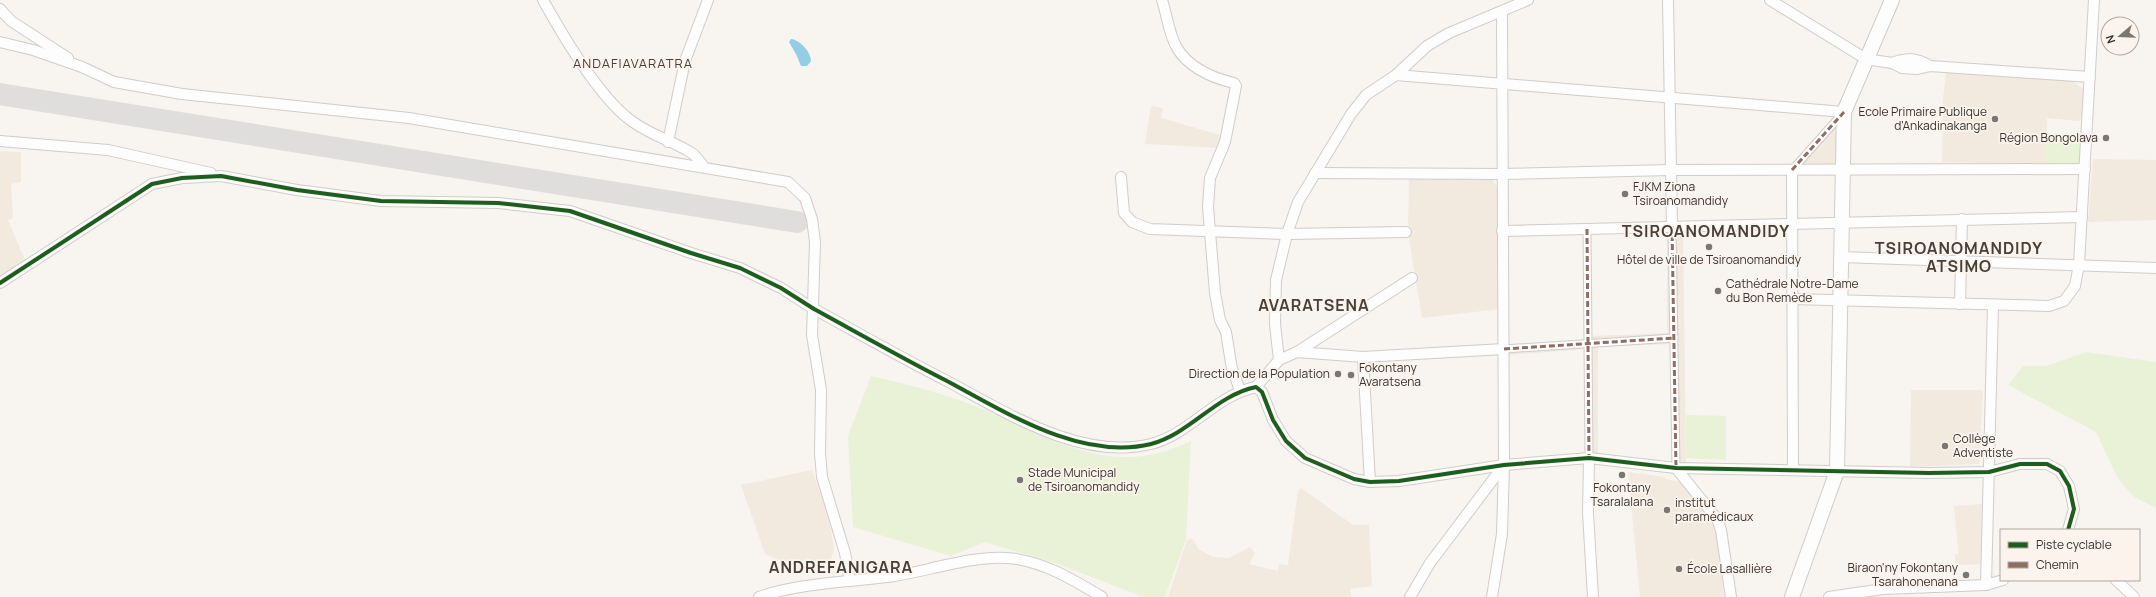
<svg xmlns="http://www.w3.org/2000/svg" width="2156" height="597" font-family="Manrope,sans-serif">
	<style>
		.built { fill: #f2e9df; fill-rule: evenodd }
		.green { fill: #e9f2d7 }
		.water { fill: #93cee5 }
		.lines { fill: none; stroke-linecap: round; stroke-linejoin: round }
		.taxiway { stroke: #e0dedc; stroke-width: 22 }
		.pedestrian-casing { stroke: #d0ccc9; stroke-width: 9 }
		.minor-casing { stroke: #d0ccc9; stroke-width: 12 }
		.secondary-casing { stroke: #d0ccc9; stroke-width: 16 }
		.pedestrian { stroke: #fefdfd; stroke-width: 7 }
		.minor { stroke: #fefdfd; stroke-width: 10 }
		.secondary { stroke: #fefdfd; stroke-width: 14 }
		.quiet { stroke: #8d6e63; stroke-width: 3; stroke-dasharray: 6 3; stroke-linecap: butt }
		.cycleway-casing { stroke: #fcf4ec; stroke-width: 6 }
		.cycleway { stroke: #1b5e20; stroke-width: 4 }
		.poi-dot { fill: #7a7773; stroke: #fcf4ec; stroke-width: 1.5 }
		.labels { text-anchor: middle; stroke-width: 3.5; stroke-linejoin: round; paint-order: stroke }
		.poi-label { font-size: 12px; fill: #36332f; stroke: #fcf4ec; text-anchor: start }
		.neighbourhood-label { font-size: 13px; letter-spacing: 1px; fill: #464039; stroke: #fcf4ec }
		.district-label { font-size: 16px; font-weight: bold; letter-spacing: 1px; fill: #464039; stroke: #fcf4ec }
	</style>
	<rect width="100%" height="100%" fill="#f8f4f0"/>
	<g class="built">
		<path d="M 1946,71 L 1972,75 L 2072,80 L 2084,90 L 2082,117 L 2079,121 L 2047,118 L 2046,164 L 1942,162 L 1943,110 L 1942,109 Z"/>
		<path d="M 1151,106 L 1163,108 L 1161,118 L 1220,135 L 1219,148 L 1145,144 Z"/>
		<path d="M 1830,121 L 1839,127 L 1839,169 L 1804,169 L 1798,176 L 1797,227 L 1683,226 L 1686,466 L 1674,466 L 1672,344 L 1598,347 L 1598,456 L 1585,454 L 1585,349 L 1508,355 L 1500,309 L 1422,318 L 1408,233 L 1409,177 L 1492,179 L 1497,187 L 1506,187 L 1506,225 L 1668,223 L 1677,221 L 1786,219 L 1787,172 ZM 1661,230 L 1667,238 L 1667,333 L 1591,336 L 1590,231 ZM 1583,231 L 1584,339 L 1506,345 L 1505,233 Z"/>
		<path d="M 0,151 L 21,152 L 21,182 L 11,184 L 13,218 L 8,220 L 25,260 L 0,277 Z"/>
		<path d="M 2093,159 L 2156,160 L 2156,220 L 2088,222 Z"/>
		<path d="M 1911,390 L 1983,390 L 1979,464 L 1910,467 Z"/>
		<path d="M 812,470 L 828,515 L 834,547 L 829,569 L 791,575 L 789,564 L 765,554 L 741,485 Z"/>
		<path d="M 1628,472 L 1665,477 L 1665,479 L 1682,482 L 1715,524 L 1724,597 L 1640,597 Z"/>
		<path d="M 1301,488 L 1353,525 L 1369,525 L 1372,586 L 1350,589 L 1351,597 L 1168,597 L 1187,540 L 1193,539 L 1198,549 L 1213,557 L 1229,558 L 1250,547 L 1255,553 L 1249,564 L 1278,571 L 1279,564 L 1288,565 L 1298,491 Z"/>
		<path d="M 1982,504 L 1983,564 L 1955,565 L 1955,554 L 1958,554 L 1958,549 L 1954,506 Z"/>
	</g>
	<g class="green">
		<path d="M 2046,140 L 2081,140 L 2080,163 L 2046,164 Z"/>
		<path d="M 2086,352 L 2156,362 L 2156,508 L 2133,496 L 2117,477 L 2096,432 L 2008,385 L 2023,366 L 2047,366 Z"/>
		<path d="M 871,376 C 905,384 939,392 970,404 C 1032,428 1094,472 1163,452 C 1172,449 1182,445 1191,441 L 1186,539 L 1165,597 L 1143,597 L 1058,564 L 985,542 L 951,556 L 853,527 L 848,436 Z"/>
		<path d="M 1686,415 L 1726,416 L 1726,460 L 1686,458 Z"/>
	</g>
	<path class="water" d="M 791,39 C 800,40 811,52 811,61 L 807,66 L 801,66 L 796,54 L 789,42 Z"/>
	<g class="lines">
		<path class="taxiway" d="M 0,94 L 797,222"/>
		<defs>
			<g id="pedestrian">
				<path d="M 1792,170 L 1842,114"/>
				<path d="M 1672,226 L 1676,468"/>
				<path d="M 1587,229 L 1589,458"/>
				<path d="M 1504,349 L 1674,338"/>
			</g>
			<g id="minor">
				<path d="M 543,0 C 563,36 600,99 633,122 C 651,135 672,141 690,152 C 696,155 700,162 704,167"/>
				<path d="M 1162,0 C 1167,15 1169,35 1177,48 C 1189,68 1213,78 1234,83 L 1236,86 L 1225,142 L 1210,178 L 1208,207 L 1215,293 L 1220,320 L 1226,332 L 1232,369 L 1240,390"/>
				<path d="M 1668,0 L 1672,226"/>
				<path d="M 1770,0 L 1866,59 L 1892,63 L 1902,68 L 1918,69 L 1930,66 L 2090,77"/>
				<path d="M 0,9 L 11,21 L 68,58"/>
				<path d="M 0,42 L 33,50 L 82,67 L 114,82 L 182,94 L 409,118 L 788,182 L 805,198 L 812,219 L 815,242 L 812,335 L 821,390 L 820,453 L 822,477 L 845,553 L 850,581"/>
				<path d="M 1892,63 C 1907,57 1917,58 1930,66"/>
				<path d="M 1396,75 L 1844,112"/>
				<path d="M 0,141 L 108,150 L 211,173"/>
				<path d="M 668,142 L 685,61 L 708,0"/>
				<path d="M 1792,170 L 1793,470"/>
				<path d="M 1315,173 L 1502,174 L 1671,170 L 2085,169"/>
				<path d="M 1121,177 L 1124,213 L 1132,222 L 1150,229 L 1287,234 L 1406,232"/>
				<path d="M 1502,231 L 2082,217"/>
				<path d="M 1841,257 L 2156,268"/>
				<path d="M 0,283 L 152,184 L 182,178 L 221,176 L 297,190 L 381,201 L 498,203 L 570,211 L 691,253 L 740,268 L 781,288 L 814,309 C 858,333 902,358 947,381 C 1007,413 1081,461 1151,444 C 1190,434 1216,395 1256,387 L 1262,392 L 1273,420 L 1286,441 L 1305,458 L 1354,479 L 1370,482 L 1399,481 L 1504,465 L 1589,458 L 1676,468 L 1929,473 L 1989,472 L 2020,464 L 2047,464 L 2060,471 L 2069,486 L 2074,509 L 2068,530"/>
				<path d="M 1792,299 L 2049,306 L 2064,301 L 2075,286 L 2079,264 L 2094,0"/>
				<path d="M 1960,304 L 1962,219"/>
				<path d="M 1297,352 L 1412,278"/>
				<path d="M 1363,357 L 1370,482"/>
				<path d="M 1279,360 L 1297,352 L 1363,357 L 1504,349"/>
				<path d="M 1256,387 L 1279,360 L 1275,324 L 1276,280 L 1287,234 L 1298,202 L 1351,114 L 1366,95 L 1396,75 L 1427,46 L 1449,33 L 1528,0"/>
				<path d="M 1589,458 L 1588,513 L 1593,597"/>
				<path d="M 1676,468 L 1717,519 L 1721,530 L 1731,597"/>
				<path d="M 2116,580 L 2134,597"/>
				<path d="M 1986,585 L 2003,580"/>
				<path d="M 759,597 C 798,583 852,582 894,576 C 927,571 975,555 1007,558 C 1041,560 1074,580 1102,597"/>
				<path d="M 1410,597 L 1430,563 L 1504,465"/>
				<path d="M 1492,597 L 1502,534 L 1504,465 L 1502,12"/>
				<path d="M 1829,597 L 1883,589 L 1986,585 L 1993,306"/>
			</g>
			<path id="secondary" d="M 1792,597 L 1837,471 L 1844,112 L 1892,0"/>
		</defs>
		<use href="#pedestrian" class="pedestrian-casing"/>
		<use href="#minor" class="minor-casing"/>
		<use href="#secondary" class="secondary-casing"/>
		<use href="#pedestrian" class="pedestrian"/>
		<use href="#minor" class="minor"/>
		<use href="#secondary" class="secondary"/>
		<g class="quiet">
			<path d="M 1792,170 L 1844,112"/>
			<path d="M 1672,226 L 1676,468"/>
			<path d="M 1587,229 L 1589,458"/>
			<path d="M 1504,349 L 1674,338"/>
		</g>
		<defs>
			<path id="cycleway" d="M 0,283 L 152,184 L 182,178 L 221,176 L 297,190 L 381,201 L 498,203 L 570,211 L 691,253 L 740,268 L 781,288 L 814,309 C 858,333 902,358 947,381 C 1007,413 1081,461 1151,444 C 1190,434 1216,395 1256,387 L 1262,392 L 1273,420 L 1286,441 L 1305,458 L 1354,479 L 1370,482 L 1399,481 L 1504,465 L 1589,458 L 1676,468 L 1929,473 L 1989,472 L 2020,464 L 2047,464 L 2060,471 L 2069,486 L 2074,509 L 2068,530"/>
		</defs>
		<use href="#cycleway" class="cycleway-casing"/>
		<use href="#cycleway" class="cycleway"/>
	</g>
	<g class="poi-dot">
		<circle cx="1995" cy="119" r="4"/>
		<circle cx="2106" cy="138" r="4"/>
		<circle cx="1625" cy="194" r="4"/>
		<circle cx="1709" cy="247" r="4"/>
		<circle cx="1718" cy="291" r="4"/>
		<circle cx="1338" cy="374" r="4"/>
		<circle cx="1351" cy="375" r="4"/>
		<circle cx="1945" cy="446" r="4"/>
		<circle cx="1622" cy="475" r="4"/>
		<circle cx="1020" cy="480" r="4"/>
		<circle cx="1667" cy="510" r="4"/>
		<circle cx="1679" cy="569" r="4"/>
		<circle cx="1966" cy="575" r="4"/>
	</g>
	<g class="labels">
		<g class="poi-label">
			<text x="1987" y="116" text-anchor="end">Ecole Primaire Publique<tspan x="1987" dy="14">d'Ankadinakanga</tspan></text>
			<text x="2098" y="142" text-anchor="end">Région Bongolava</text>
			<text x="1633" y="191">FJKM Ziona<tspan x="1633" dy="14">Tsiroanomandidy</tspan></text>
			<text x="1709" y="264" text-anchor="middle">Hôtel de ville de Tsiroanomandidy</text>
			<text x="1726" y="288">Cathédrale Notre-Dame<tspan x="1726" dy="14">du Bon Remède</tspan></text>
			<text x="1359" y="372">Fokontany<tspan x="1359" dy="14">Avaratsena</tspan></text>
			<text x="1330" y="378" text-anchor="end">Direction de la Population</text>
			<text x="1953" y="443">Collège<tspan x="1953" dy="14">Adventiste</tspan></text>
			<text x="1028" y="477">Stade Municipal<tspan x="1028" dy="14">de Tsiroanomandidy</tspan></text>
			<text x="1622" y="492" text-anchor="middle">Fokontany<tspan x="1622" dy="14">Tsaralalana</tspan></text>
			<text x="1675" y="507">institut<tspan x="1675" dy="14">paramédicaux</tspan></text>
			<text x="1958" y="572" text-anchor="end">Biraon'ny Fokontany<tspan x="1958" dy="14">Tsarahonenana</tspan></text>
			<text x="1687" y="573">École Lasallière</text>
		</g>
		<g class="neighbourhood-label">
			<text x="633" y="68">ANDAFIAVARATRA</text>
		</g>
		<g class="district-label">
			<text x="1706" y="237">TSIROANOMANDIDY</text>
			<text x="1959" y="254">TSIROANOMANDIDY<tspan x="1959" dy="18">ATSIMO</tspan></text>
			<text x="1314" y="311">AVARATSENA</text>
			<text x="841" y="573">ANDREFANIGARA</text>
		</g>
	</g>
	<rect x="2000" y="529" width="140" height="52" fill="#fcf4ec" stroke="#ada7a0"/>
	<rect x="2008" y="542" width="20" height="6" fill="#1b5e20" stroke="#ada7a0"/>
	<text x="2036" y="549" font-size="12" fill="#36332f">Piste cyclable</text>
	<rect x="2008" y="562" width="20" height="6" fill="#8d6e63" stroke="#ada7a0"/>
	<text x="2036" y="569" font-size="12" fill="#36332f">Chemin</text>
	<g transform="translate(2120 36) rotate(251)"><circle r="19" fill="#fcf4ec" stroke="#ada7a0"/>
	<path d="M0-3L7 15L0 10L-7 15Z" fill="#7a7773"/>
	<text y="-6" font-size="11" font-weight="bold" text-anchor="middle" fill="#36332f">N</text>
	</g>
</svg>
